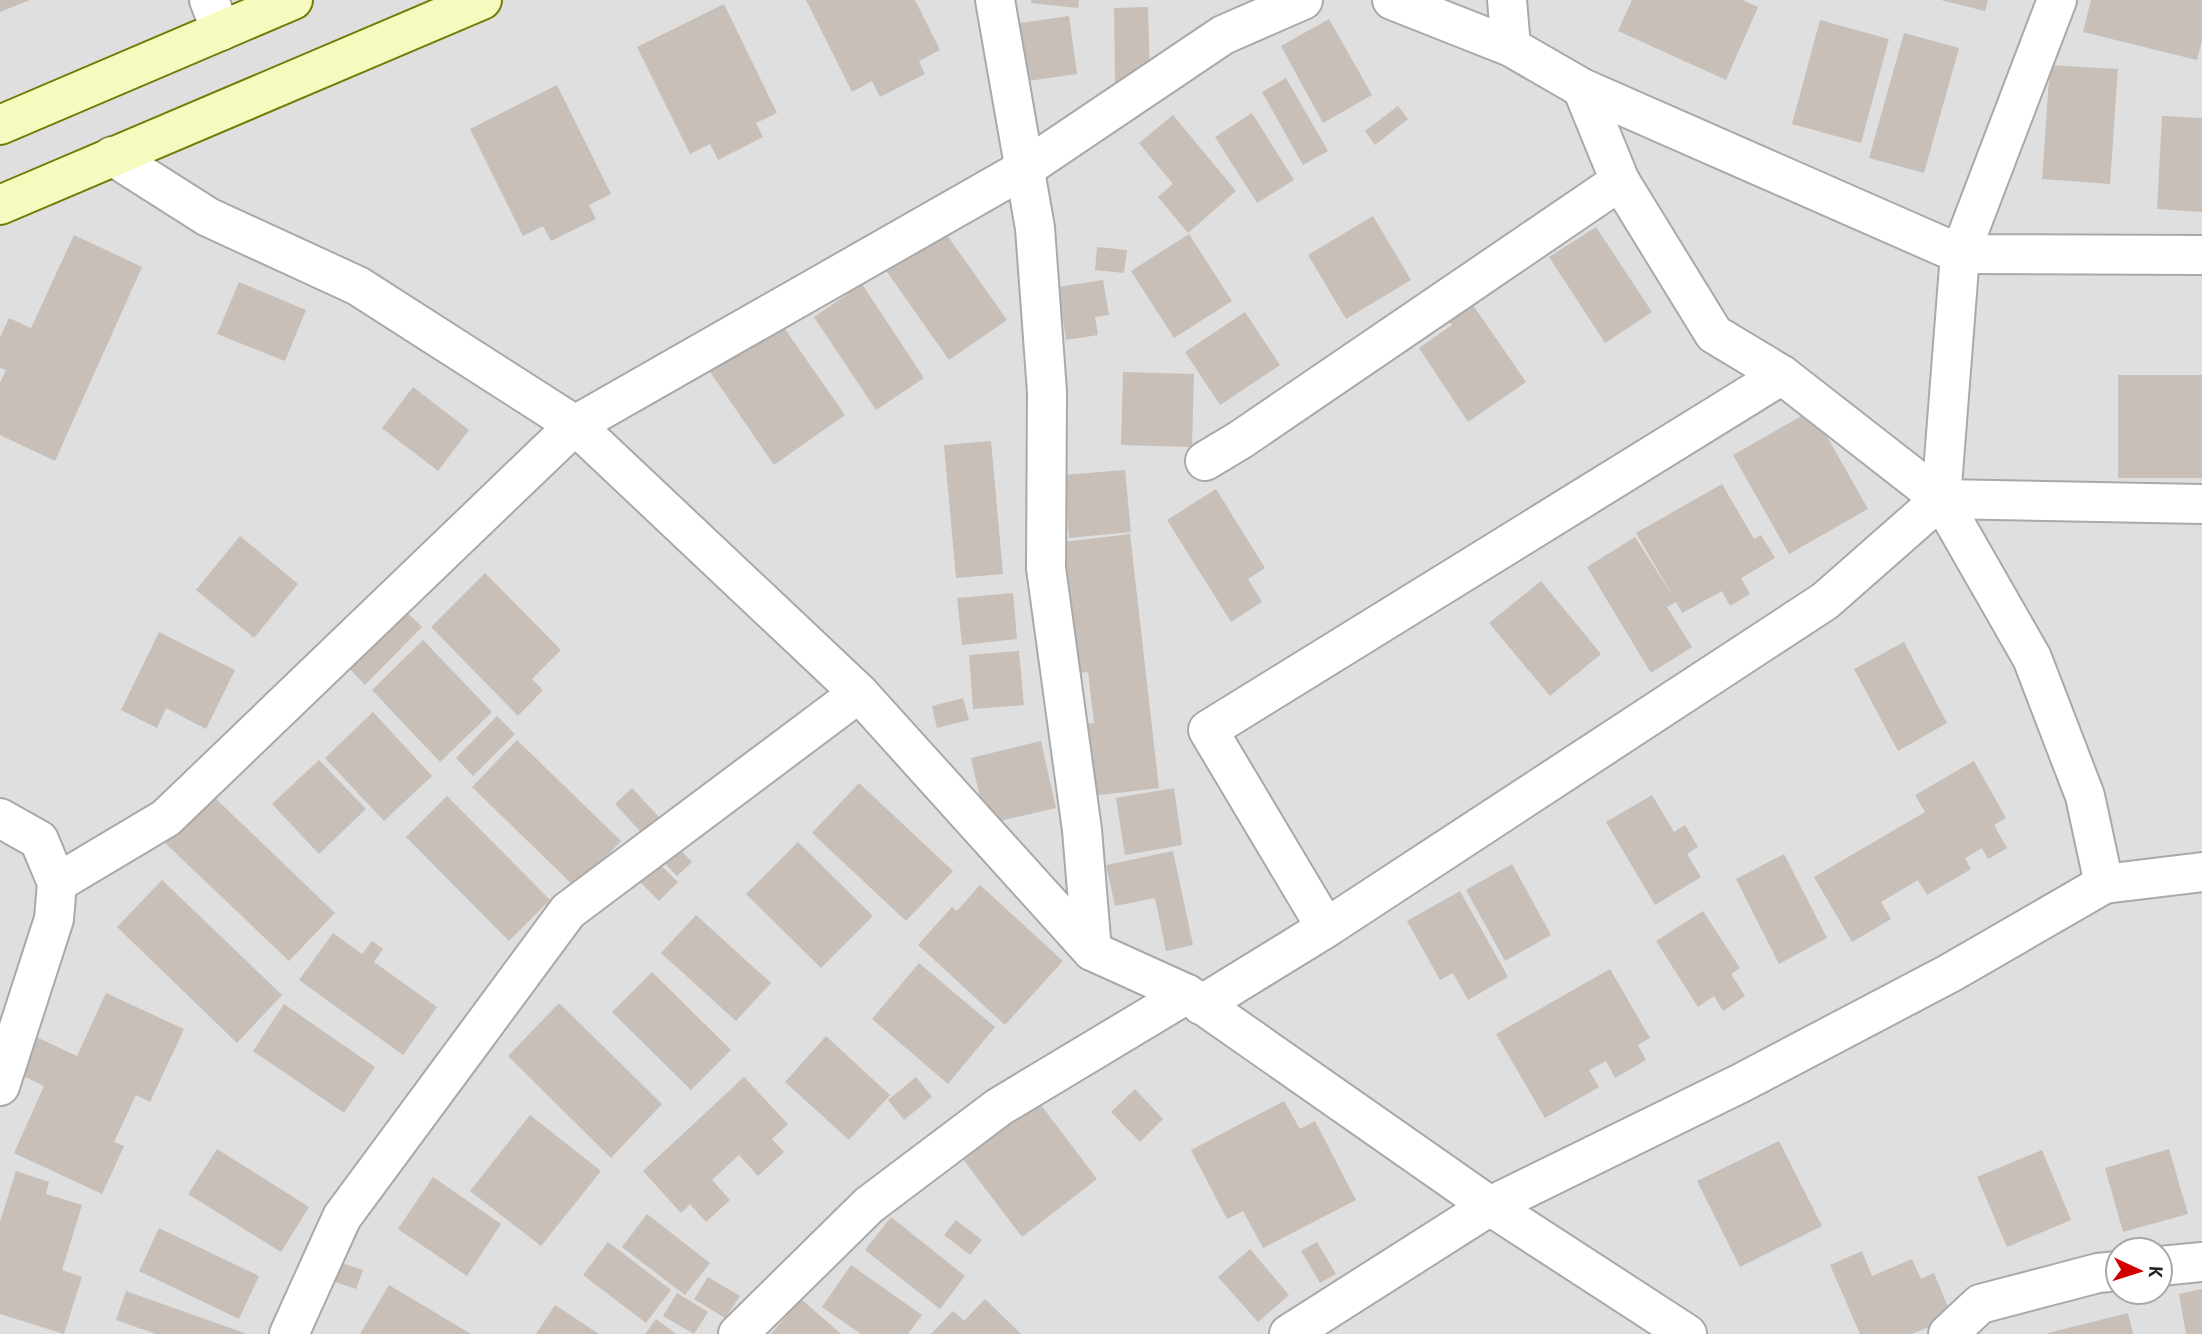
<svg xmlns="http://www.w3.org/2000/svg" width="2202" height="1334" font-family="'PT Sans',sans-serif">
	<style>
		.residential { fill: #e0dfdf; fill-rule: evenodd }
		.building { fill: #c7bfb8 }
		.lines { fill: none; stroke-linecap: round; stroke-linejoin: round }
		.minor-casing { stroke: #a9a9a9; stroke-width: 42 }
		.tertiary-casing { stroke: #a9a9a9; stroke-width: 42 }
		.secondary-casing { stroke: #707d05; stroke-width: 42 }
		.minor { stroke: #fff; stroke-width: 38 }
		.tertiary { stroke: #fff; stroke-width: 38 }
		.secondary { stroke: #f7fabf; stroke-width: 38 }
	</style>
	<rect width="100%" height="100%" fill="#f2efe9"/>
	<path class="residential" d="M 0,0 L 2202,0 L 2202,1334 L 0,1334 ZM 2118,1250 L 2160,1250 L 2160,1292 L 2118,1292 Z"/>
	<g class="building">
		<path d="M 0,0 L 30,0 L 0,12 Z"/>
		<path d="M 806,0 L 915,0 L 940,50 L 919,61 L 925,74 L 880,97 L 872,81 L 852,92 Z"/>
		<path d="M 1031,0 L 1079,0 L 1078,8 L 1031,3 Z"/>
		<path d="M 1632,0 L 1742,0 L 1758,7 L 1726,80 L 1618,31 Z"/>
		<path d="M 1941,0 L 1988,0 L 1985,11 Z"/>
		<path d="M 2091,0 L 2202,0 L 2202,40 L 2197,60 L 2083,32 Z"/>
		<path d="M 724,4 L 777,113 L 756,123 L 763,137 L 718,160 L 710,144 L 690,154 L 637,47 Z"/>
		<path d="M 1148,7 L 1150,81 L 1115,82 L 1114,8 Z"/>
		<path d="M 1069,16 L 1077,74 L 1028,81 L 1020,23 Z"/>
		<path d="M 1329,19 L 1372,95 L 1323,123 L 1281,46 Z"/>
		<path d="M 1820,20 L 1889,39 L 1861,143 L 1792,124 Z"/>
		<path d="M 1904,33 L 1959,48 L 1924,173 L 1869,158 Z"/>
		<path d="M 2050,65 L 2118,69 L 2110,184 L 2042,179 Z"/>
		<path d="M 1286,78 L 1328,151 L 1303,165 L 1262,92 Z"/>
		<path d="M 557,85 L 611,194 L 589,205 L 596,219 L 551,241 L 543,226 L 523,236 L 470,129 Z"/>
		<path d="M 1398,106 L 1408,119 L 1375,145 L 1365,131 Z"/>
		<path d="M 1252,113 L 1294,180 L 1257,203 L 1215,137 Z"/>
		<path d="M 1173,115 L 1236,191 L 1188,233 L 1158,197 L 1173,184 L 1139,143 Z"/>
		<path d="M 2162,116 L 2202,118 L 2202,212 L 2157,209 Z"/>
		<path d="M 1373,216 L 1411,280 L 1346,319 L 1308,255 Z"/>
		<path d="M 1596,227 L 1652,312 L 1605,343 L 1549,257 Z"/>
		<path d="M 942,228 L 1007,320 L 949,360 L 885,269 Z"/>
		<path d="M 1189,234 L 1232,301 L 1174,338 L 1131,271 Z"/>
		<path d="M 74,235 L 142,267 L 55,461 L 0,435 L 0,383 L 6,370 L 0,368 L 0,337 L 9,318 L 31,328 Z"/>
		<path d="M 1097,247 L 1127,250 L 1124,273 L 1095,270 Z"/>
		<path d="M 1103,280 L 1109,315 L 1095,317 L 1098,335 L 1066,340 L 1058,287 Z"/>
		<path d="M 239,282 L 306,310 L 285,361 L 217,334 Z"/>
		<path d="M 862,284 L 924,378 L 876,410 L 814,317 Z"/>
		<path d="M 1466,295 L 1526,382 L 1468,422 L 1419,348 L 1452,325 L 1442,312 Z"/>
		<path d="M 1245,312 L 1280,365 L 1220,405 L 1185,352 Z"/>
		<path d="M 778,319 L 845,415 L 774,465 L 708,369 Z"/>
		<path d="M 1123,372 L 1194,374 L 1192,447 L 1121,445 Z"/>
		<rect x="2118" y="375" width="84" height="103"/>
		<path d="M 413,387 L 469,430 L 438,471 L 382,428 Z"/>
		<path d="M 1812,410 L 1868,509 L 1789,554 L 1733,455 Z"/>
		<path d="M 991,441 L 1003,574 L 956,578 L 944,445 Z"/>
		<path d="M 1125,470 L 1131,532 L 1069,538 L 1063,475 Z"/>
		<path d="M 1722,484 L 1754,539 L 1761,535 L 1775,558 L 1741,578 L 1750,594 L 1730,606 L 1722,591 L 1682,613 L 1676,602 L 1667,607 L 1692,647 L 1651,673 L 1587,567 L 1635,537 L 1674,598 L 1636,533 Z"/>
		<path d="M 1216,489 L 1265,568 L 1248,579 L 1262,602 L 1231,622 L 1167,520 Z"/>
		<path d="M 1130,534 L 1159,788 L 1092,796 L 1084,724 L 1094,723 L 1088,672 L 1079,673 L 1064,542 Z"/>
		<path d="M 240,536 L 298,584 L 254,638 L 196,590 Z"/>
		<path d="M 485,573 L 561,650 L 532,679 L 543,690 L 518,716 L 431,627 Z"/>
		<path d="M 1541,581 L 1601,654 L 1550,696 L 1489,623 Z"/>
		<path d="M 1013,593 L 1017,639 L 962,645 L 957,598 Z"/>
		<path d="M 406,611 L 422,627 L 365,685 L 349,668 Z"/>
		<path d="M 159,632 L 235,670 L 206,729 L 166,708 L 157,728 L 121,710 Z"/>
		<path d="M 423,640 L 492,712 L 440,762 L 372,690 Z"/>
		<path d="M 1904,642 L 1947,723 L 1898,751 L 1854,669 Z"/>
		<path d="M 1019,651 L 1024,705 L 973,709 L 969,655 Z"/>
		<path d="M 963,698 L 969,720 L 937,728 L 932,706 Z"/>
		<path d="M 373,712 L 432,776 L 384,821 L 325,758 Z"/>
		<path d="M 497,716 L 515,734 L 473,776 L 456,758 Z"/>
		<path d="M 517,740 L 621,841 L 576,888 L 472,787 Z"/>
		<path d="M 1041,741 L 1056,808 L 986,824 L 971,758 Z"/>
		<path d="M 319,760 L 366,809 L 319,854 L 272,804 Z"/>
		<path d="M 1974,761 L 2006,818 L 1994,825 L 2007,848 L 1988,859 L 1982,848 L 1965,858 L 1971,869 L 1927,895 L 1918,880 L 1881,902 L 1891,919 L 1852,942 L 1814,877 L 1925,812 L 1915,795 Z"/>
		<path d="M 859,783 L 953,871 L 906,921 L 812,833 Z"/>
		<path d="M 632,788 L 670,829 L 653,845 L 615,804 Z"/>
		<path d="M 1174,788 L 1182,845 L 1125,855 L 1116,798 Z"/>
		<path d="M 211,794 L 335,913 L 289,961 L 165,843 Z"/>
		<path d="M 1652,795 L 1674,832 L 1685,825 L 1698,847 L 1687,854 L 1701,877 L 1655,905 L 1606,822 Z"/>
		<path d="M 447,796 L 550,900 L 509,941 L 406,837 Z"/>
		<path d="M 669,838 L 692,862 L 677,876 L 655,853 Z"/>
		<path d="M 798,842 L 873,916 L 821,968 L 746,894 Z"/>
		<path d="M 1173,851 L 1193,945 L 1166,951 L 1155,898 L 1115,906 L 1106,865 Z"/>
		<path d="M 1784,854 L 1827,938 L 1779,964 L 1736,879 Z"/>
		<path d="M 654,859 L 678,882 L 659,901 L 635,877 Z"/>
		<path d="M 1512,864 L 1551,935 L 1505,961 L 1466,890 Z"/>
		<path d="M 162,880 L 282,995 L 237,1043 L 117,927 Z"/>
		<path d="M 980,885 L 1063,961 L 1005,1025 L 918,945 L 952,907 L 957,911 Z"/>
		<path d="M 1460,891 L 1508,977 L 1468,1000 L 1453,973 L 1440,980 L 1407,921 Z"/>
		<path d="M 1703,911 L 1740,968 L 1731,974 L 1745,996 L 1723,1011 L 1714,996 L 1698,1007 L 1656,941 Z"/>
		<path d="M 696,915 L 771,983 L 736,1021 L 661,953 Z"/>
		<path d="M 333,933 L 362,954 L 372,941 L 383,949 L 374,962 L 437,1007 L 403,1055 L 299,980 Z"/>
		<path d="M 919,963 L 995,1027 L 948,1084 L 872,1019 Z"/>
		<path d="M 1610,969 L 1650,1038 L 1638,1045 L 1646,1060 L 1615,1078 L 1606,1061 L 1589,1070 L 1599,1087 L 1545,1118 L 1496,1034 Z"/>
		<path d="M 652,972 L 731,1050 L 691,1090 L 612,1012 Z"/>
		<path d="M 106,993 L 184,1029 L 150,1102 L 136,1095 L 114,1142 L 124,1146 L 102,1194 L 14,1153 L 44,1086 L 15,1072 L 32,1035 L 77,1056 Z"/>
		<path d="M 559,1003 L 662,1104 L 611,1158 L 508,1056 Z"/>
		<path d="M 284,1004 L 375,1067 L 344,1113 L 253,1051 Z"/>
		<path d="M 826,1036 L 890,1095 L 849,1140 L 785,1082 Z"/>
		<path d="M 744,1077 L 788,1124 L 772,1139 L 784,1152 L 758,1176 L 739,1155 L 712,1180 L 730,1200 L 706,1222 L 690,1204 L 681,1213 L 643,1171 Z"/>
		<path d="M 916,1077 L 932,1097 L 904,1120 L 888,1100 Z"/>
		<path d="M 1135,1089 L 1163,1119 L 1140,1142 L 1111,1112 Z"/>
		<path d="M 1038,1101 L 1097,1179 L 1022,1237 L 962,1158 Z"/>
		<path d="M 1284,1101 L 1300,1129 L 1315,1121 L 1356,1200 L 1263,1248 L 1243,1211 L 1227,1219 L 1191,1150 Z"/>
		<path d="M 530,1115 L 601,1171 L 541,1246 L 470,1191 Z"/>
		<path d="M 1779,1141 L 1822,1226 L 1740,1267 L 1697,1181 Z"/>
		<path d="M 217,1149 L 309,1207 L 281,1252 L 188,1194 Z"/>
		<path d="M 2169,1149 L 2188,1214 L 2123,1232 L 2105,1168 Z"/>
		<path d="M 2042,1150 L 2071,1220 L 2007,1247 L 1977,1177 Z"/>
		<path d="M 16,1171 L 49,1182 L 46,1194 L 82,1205 L 62,1270 L 82,1277 L 64,1334 L 0,1314 L 0,1222 Z"/>
		<path d="M 433,1177 L 501,1224 L 467,1276 L 398,1229 Z"/>
		<path d="M 647,1214 L 710,1263 L 685,1295 L 622,1247 Z"/>
		<path d="M 891,1217 L 965,1276 L 940,1309 L 865,1250 Z"/>
		<path d="M 956,1220 L 982,1240 L 970,1255 L 944,1235 Z"/>
		<path d="M 159,1228 L 259,1276 L 239,1319 L 139,1271 Z"/>
		<path d="M 608,1242 L 671,1290 L 646,1323 L 583,1275 Z"/>
		<path d="M 1317,1242 L 1336,1274 L 1320,1283 L 1301,1251 Z"/>
		<path d="M 1250,1249 L 1289,1295 L 1258,1322 L 1218,1277 Z"/>
		<path d="M 1862,1251 L 1872,1276 L 1912,1259 L 1921,1279 L 1934,1273 L 1952,1317 L 1912,1334 L 1860,1334 L 1830,1265 Z"/>
		<path d="M 333,1260 L 363,1270 L 356,1289 L 326,1279 Z"/>
		<path d="M 851,1265 L 922,1315 L 908,1334 L 861,1334 L 822,1307 Z"/>
		<path d="M 708,1277 L 740,1296 L 725,1318 L 694,1299 Z"/>
		<path d="M 389,1285 L 471,1334 L 360,1334 Z"/>
		<path d="M 2202,1289 L 2202,1334 L 2186,1334 L 2179,1294 Z"/>
		<path d="M 126,1291 L 247,1334 L 156,1334 L 116,1320 Z"/>
		<path d="M 677,1293 L 708,1312 L 694,1334 L 663,1316 Z"/>
		<path d="M 801,1299 L 841,1334 L 771,1334 Z"/>
		<path d="M 985,1299 L 1021,1334 L 931,1334 L 953,1311 L 964,1321 Z"/>
		<path d="M 555,1305 L 599,1334 L 536,1334 Z"/>
		<path d="M 2128,1313 L 2133,1334 L 2048,1334 L 2048,1333 Z"/>
		<path d="M 656,1319 L 676,1334 L 645,1334 Z"/>
	</g>
	<g class="lines">
		<defs>
			<g id="minor">
				<path d="M 209,0 L 221,31"/>
				<path d="M 995,0 L 1035,228 L 1047,392 L 1046,568 L 1082,830 L 1092,951"/>
				<path d="M 1392,0 L 1511,47 L 1582,88 L 1960,254 L 2202,255"/>
				<path d="M 1507,0 L 1511,47"/>
				<path d="M 1582,88 L 1620,181 L 1714,334 L 1782,375 L 1941,499 L 2032,658 L 2085,796 L 2104,884"/>
				<path d="M 1205,461 L 1240,440 L 1620,181"/>
				<path d="M 1941,499 L 1960,254 L 2057,0"/>
				<path d="M 0,818 L 39,840 L 57,883 L 54,919 L 0,1086"/>
				<path d="M 57,883 L 166,818 L 575,425 L 1024,169 L 1223,35 L 1303,0"/>
				<path d="M 1326,928 L 1208,730 L 1782,375"/>
				<path d="M 1201,1005 L 1326,928 L 1825,601 L 1941,499 L 2202,504"/>
				<path d="M 2160,1266 L 2202,1262"/>
				<path d="M 289,1334 L 342,1217 L 568,911 L 859,693"/>
				<path d="M 738,1334 L 869,1205 L 999,1107 L 1187,994"/>
				<path d="M 1289,1334 L 1490,1206 L 1741,1083 L 1950,973 L 2104,884 L 2202,872"/>
				<path d="M 1948,1334 L 1980,1304 L 2098,1273 L 2118,1271"/>
			</g>
			<path id="tertiary" d="M 112,156 L 208,217 L 358,286 L 575,425 L 859,693 L 1092,951 L 1187,994 L 1490,1206 L 1687,1334"/>
			<g id="secondary">
				<path d="M 0,125 L 293,0"/>
				<path d="M 0,205 L 482,0"/>
			</g>
		</defs>
		<use href="#minor" class="minor-casing"/>
		<use href="#tertiary" class="tertiary-casing"/>
		<use href="#secondary" class="secondary-casing"/>
		<use href="#minor" class="minor"/>
		<use href="#tertiary" class="tertiary"/>
		<use href="#secondary" class="secondary"/>
	</g>
	<g transform="translate(2139 1271) rotate(94)"><circle r="33" fill="#ffffff" stroke="#a7a7a7" stroke-width="2"/>
	<path d="M0-5L12 26L0 18L-12 26Z" fill="#d40000"/>
	<text y="-10" font-size="19" font-weight="bold" text-anchor="middle" fill="#222222">K</text>
	</g>
</svg>
